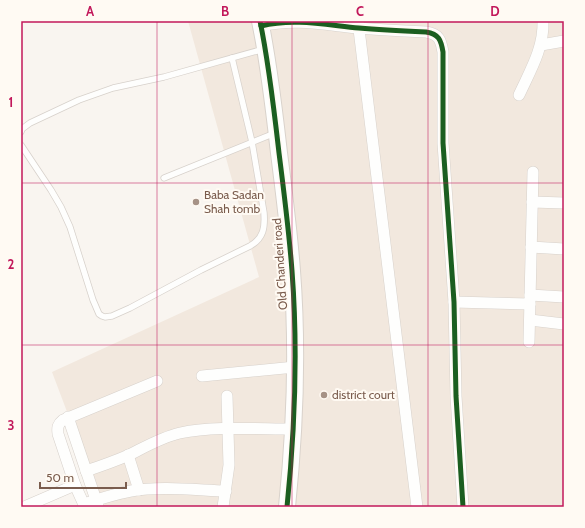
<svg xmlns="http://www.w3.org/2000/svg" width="585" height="528" font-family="Cabin,sans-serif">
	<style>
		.residential { fill: #f2e8de }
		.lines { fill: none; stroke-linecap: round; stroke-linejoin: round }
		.lane-casing { stroke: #d7d1cb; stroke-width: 7 }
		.street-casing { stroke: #d7d1cb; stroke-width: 12 }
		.secondary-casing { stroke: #d9d2cb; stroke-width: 18 }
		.lane { stroke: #fefefd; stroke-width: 5.5 }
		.street { stroke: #fefefd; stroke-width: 11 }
		.secondary { stroke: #fefefd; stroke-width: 16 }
		.cycleway-casing { stroke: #fffaf3; stroke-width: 8 }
		.cycleway { stroke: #1b5e20; stroke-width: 5 }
		.grid { fill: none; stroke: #c2185b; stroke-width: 1; stroke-opacity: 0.55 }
		.poi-dot { fill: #a69286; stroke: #fffaf3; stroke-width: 1.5 }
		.labels { text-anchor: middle; stroke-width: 4; stroke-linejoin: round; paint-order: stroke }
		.poi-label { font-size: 12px; fill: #7a5c4d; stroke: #fffaf3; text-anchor: start }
		.street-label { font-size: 12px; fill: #7a5c4d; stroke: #fffaf3 }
		.neatline { fill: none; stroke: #c2185b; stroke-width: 1.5 }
		.grid-label { font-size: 13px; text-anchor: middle; font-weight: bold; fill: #c2185b }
	</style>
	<rect width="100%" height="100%" fill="#f9f5f0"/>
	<path class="residential" d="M 188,21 L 564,21 L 564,507 L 103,507 L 52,372 L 259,277 Z"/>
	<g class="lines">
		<defs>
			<g id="lane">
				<path d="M 21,132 L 22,129 L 30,123 L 79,100 L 113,88 L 164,77 L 264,49"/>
				<path d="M 21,145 L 51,190 L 61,207 L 70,227 L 93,300 L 99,314 L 102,316 L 105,317 L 112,316 L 130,308 L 201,270 L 250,246 C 264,238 265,227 264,213 L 252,142 L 232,58"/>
				<path d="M 164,178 L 275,133"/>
			</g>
			<g id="street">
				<path d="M 358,21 L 417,507"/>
				<path d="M 261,26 C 294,18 326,25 359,28 C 381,30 403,31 426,32 C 439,34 441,40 443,52 L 443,143 L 454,302 L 456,396 L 463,507"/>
				<path d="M 541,45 L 564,41"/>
				<path d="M 519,95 C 530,71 544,48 543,21"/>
				<path d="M 532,202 L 564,203"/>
				<path d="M 531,247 L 564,249"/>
				<path d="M 530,295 L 564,297"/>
				<path d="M 454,302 L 530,304"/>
				<path d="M 530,320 L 564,324"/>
				<path d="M 529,342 L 533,172"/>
				<path d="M 202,376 L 295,367"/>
				<path d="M 68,417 L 98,506"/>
				<path d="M 128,455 L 139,490"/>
				<path d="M 86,471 C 101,466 115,461 129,455 C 145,447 162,437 180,433 C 214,426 257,429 293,429"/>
				<path d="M 84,504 C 99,499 115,494 131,491 C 160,486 196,490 226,491"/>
				<path d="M 24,507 L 75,485"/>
				<path d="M 85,507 L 75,485 L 58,434 C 57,427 58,424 63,420 L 157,381"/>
				<path d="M 223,507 L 229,465 L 227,396"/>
			</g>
			<path id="secondary" d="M 260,21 C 269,64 274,109 279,153 C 284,192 289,231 292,271 C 298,349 295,429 287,507"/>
		</defs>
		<use href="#lane" class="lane-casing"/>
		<use href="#street" class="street-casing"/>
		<use href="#secondary" class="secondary-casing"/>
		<use href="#lane" class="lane"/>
		<use href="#street" class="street"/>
		<use href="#secondary" class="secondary"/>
		<defs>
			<g id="cycleway">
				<path d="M 260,21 C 269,64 274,109 279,153 C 284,192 289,231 292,271 C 298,349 295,429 287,507"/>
				<path d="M 261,26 C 294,18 326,25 359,28 C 381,30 403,31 426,32 C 439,34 441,40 443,52 L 443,143 L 454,302 L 456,396 L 463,507"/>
			</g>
		</defs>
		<use href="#cycleway" class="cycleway-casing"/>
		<use href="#cycleway" class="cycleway"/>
	</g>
	<path class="grid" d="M 157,21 L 157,507M 292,21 L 292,507M 428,21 L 428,507M 21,183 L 564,183M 21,345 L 564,345"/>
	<g class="poi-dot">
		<circle cx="196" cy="202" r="4"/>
		<circle cx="324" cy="395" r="4"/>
	</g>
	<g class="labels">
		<g class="poi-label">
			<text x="204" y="199">Baba Sadan<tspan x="204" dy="14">Shah tomb</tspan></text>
			<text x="332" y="399">district court</text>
		</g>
		<g class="street-label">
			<text transform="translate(280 264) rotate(-94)" y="4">Old Chanderi road</text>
		</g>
	</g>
	<rect width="585" height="528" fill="none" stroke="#fffaf3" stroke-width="44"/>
	<path d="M40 482v6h86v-6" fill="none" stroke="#7a5c4d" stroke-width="2"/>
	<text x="46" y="482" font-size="12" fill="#7a5c4d" stroke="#fffaf3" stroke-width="3" paint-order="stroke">50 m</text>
	<rect x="22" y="22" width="541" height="484" class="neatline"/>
	<g class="grid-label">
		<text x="90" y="16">A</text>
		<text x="225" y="16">B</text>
		<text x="360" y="16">C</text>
		<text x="495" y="16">D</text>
		<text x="11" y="107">1</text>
		<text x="11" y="269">2</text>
		<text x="11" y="430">3</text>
	</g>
</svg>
